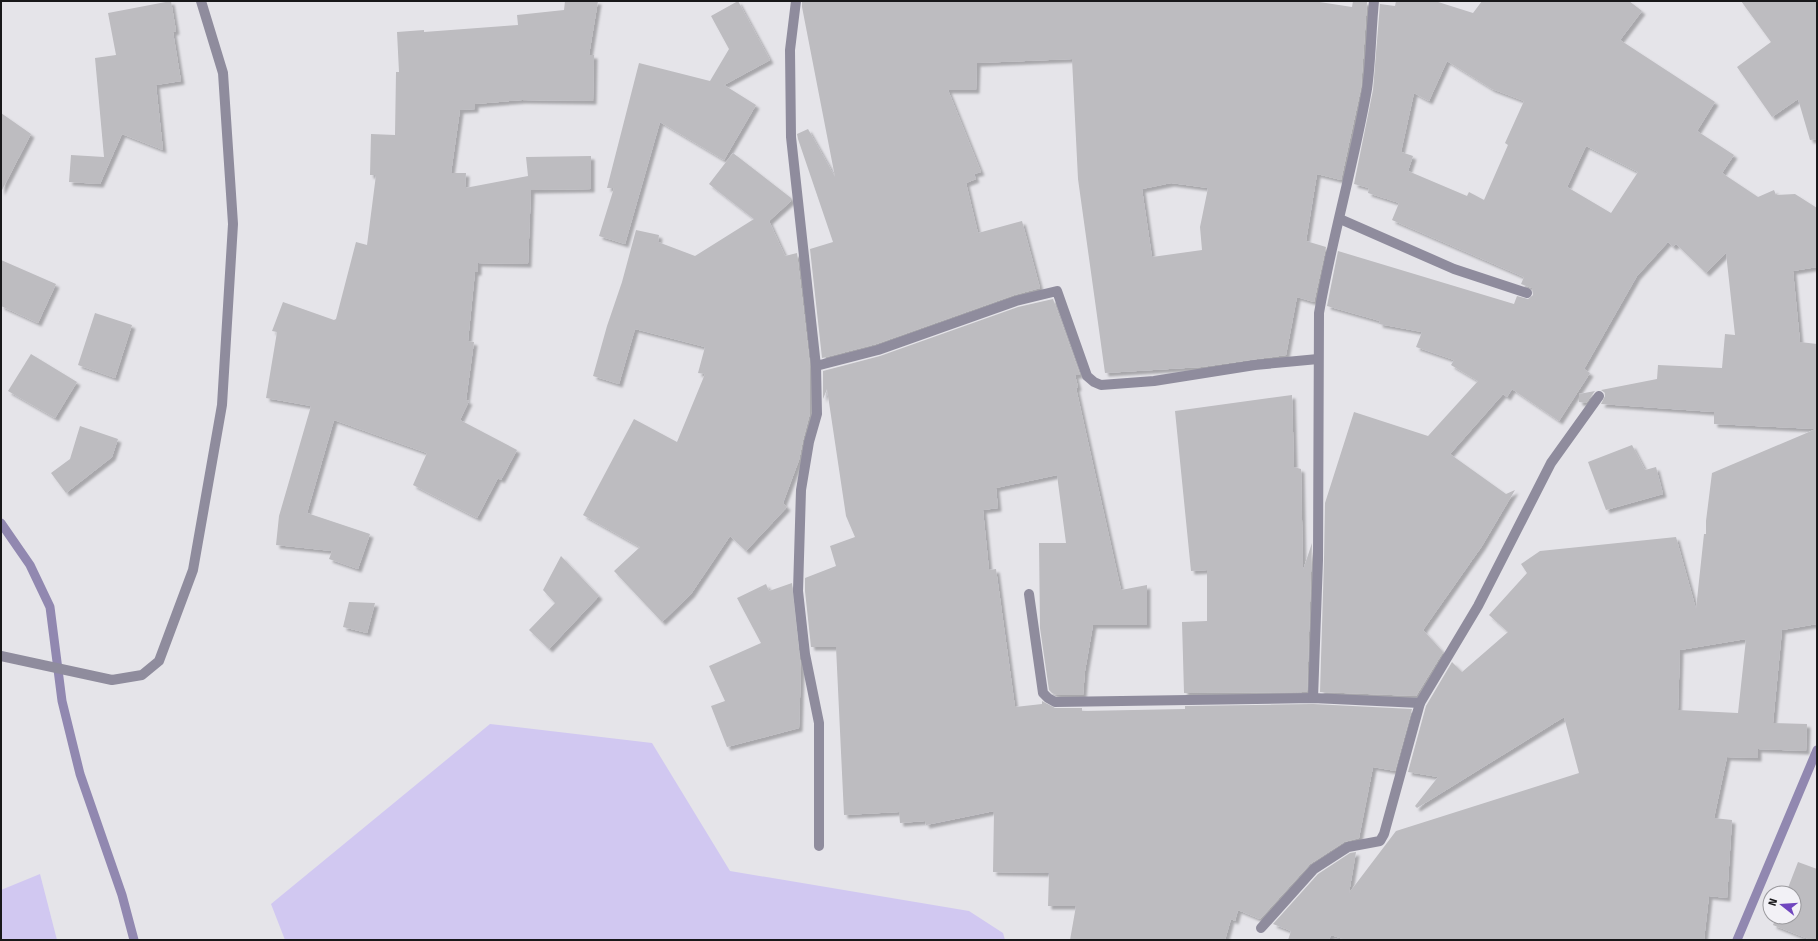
<svg xmlns="http://www.w3.org/2000/svg" width="1818" height="941" font-family="'Fira Sans',sans-serif">
	<style>
		.green { fill: #d1c8f1 }
		.lines { fill: none; stroke-linecap: round; stroke-linejoin: round }
		.stream { stroke: #9188b0; stroke-width: 9 }
		.building { fill: #bdbcc0; fill-rule: evenodd; filter: url(#shadow) }
		.minor { stroke: #8f8c9d; stroke-width: 10 }
		.tertiary { stroke: #8f8c9d; stroke-width: 10 }
	</style>
	<defs>
		<filter id="shadow"><feDropShadow dx="3.5" dy="3.5" stdDeviation="1" flood-color="#0004"/></filter>
	</defs>
	<rect width="100%" height="100%" fill="#e5e4e9"/>
	<g class="green">
		<path d="M 490,724 L 652,743 L 730,871 L 969,911 L 1003,933 L 1005,940 L 285,940 L 271,904 Z"/>
		<path d="M 40,874 L 57,940 L 1,940 L 1,890 Z"/>
	</g>
	<g class="lines">
		<g class="stream">
			<path d="M 1,523 L 30,565 L 50,607 L 62,701 L 80,774 L 122,895 L 134,940"/>
			<path d="M 1737,940 L 1817,750"/>
		</g>
	</g>
	<g class="building">
		<path d="M 171,1 L 176,31 L 173,32 L 181,81 L 156,85 L 163,150 L 122,134 L 100,184 L 69,182 L 71,155 L 104,157 L 95,58 L 116,55 L 108,13 Z"/>
		<path d="M 565,1 L 598,1 L 589,55 L 594,55 L 593,101 L 522,100 L 475,104 L 475,109 L 460,110 L 451,173 L 466,173 L 465,188 L 528,176 L 526,157 L 591,156 L 591,189 L 531,190 L 528,264 L 478,263 L 478,272 L 475,272 L 468,341 L 474,342 L 466,400 L 469,401 L 460,420 L 517,450 L 501,480 L 498,478 L 477,518 L 413,485 L 427,453 L 334,420 L 307,513 L 370,534 L 358,569 L 329,559 L 332,551 L 276,545 L 279,516 L 311,406 L 266,398 L 277,332 L 272,331 L 283,302 L 334,320 L 336,319 L 356,242 L 367,245 L 376,175 L 370,175 L 371,134 L 395,135 L 396,72 L 399,72 L 397,32 L 424,30 L 424,32 L 518,25 L 517,15 L 564,10 Z"/>
		<path d="M 738,1 L 770,60 L 724,85 L 756,105 L 724,160 L 660,122 L 625,244 L 599,236 L 614,188 L 607,188 L 639,63 L 710,81 L 729,49 L 711,16 Z"/>
		<path d="M 802,1 L 1313,1 L 1352,7 L 1353,1 L 1367,2 L 1361,88 L 1341,180 L 1317,174 L 1306,241 L 1326,247 L 1314,302 L 1297,297 L 1286,355 L 1201,367 L 1105,373 L 1078,179 L 1072,59 L 977,63 L 976,90 L 948,90 L 981,172 L 974,174 L 976,179 L 966,183 L 978,233 L 1022,221 L 1040,288 L 1014,295 L 876,344 L 822,358 L 810,249 L 833,242 L 798,139 L 797,134 L 808,129 L 835,177 L 802,7 ZM 1171,183 L 1208,188 L 1200,227 L 1202,250 L 1152,257 L 1142,189 Z"/>
		<path d="M 1396,1 L 1435,1 L 1473,13 L 1482,1 L 1629,1 L 1642,11 L 1620,40 L 1715,102 L 1697,131 L 1734,155 L 1722,173 L 1758,197 L 1774,190 L 1776,195 L 1795,194 L 1817,208 L 1817,267 L 1793,271 L 1800,342 L 1817,344 L 1817,624 L 1782,630 L 1773,723 L 1807,724 L 1806,751 L 1758,749 L 1758,758 L 1727,757 L 1714,818 L 1732,820 L 1727,898 L 1709,896 L 1704,940 L 1346,940 L 1331,935 L 1329,940 L 1288,940 L 1291,931 L 1273,924 L 1318,874 L 1350,853 L 1356,852 L 1349,893 L 1396,831 L 1579,773 L 1564,717 L 1417,808 L 1415,806 L 1438,777 L 1408,772 L 1426,706 L 1452,662 L 1462,672 L 1508,632 L 1489,615 L 1527,573 L 1521,564 L 1540,551 L 1676,537 L 1696,609 L 1704,534 L 1706,534 L 1706,521 L 1712,473 L 1816,429 L 1714,424 L 1714,412 L 1601,404 L 1605,396 L 1605,393 L 1601,390 L 1657,379 L 1658,365 L 1722,368 L 1725,334 L 1735,335 L 1726,253 L 1706,273 L 1676,244 L 1673,247 L 1668,242 L 1637,276 L 1584,369 L 1590,373 L 1559,421 L 1512,389 L 1507,397 L 1503,394 L 1450,454 L 1506,494 L 1515,490 L 1482,546 L 1423,630 L 1443,652 L 1416,696 L 1320,692 L 1324,560 L 1325,503 L 1354,412 L 1428,436 L 1478,381 L 1451,365 L 1454,360 L 1416,347 L 1422,332 L 1379,324 L 1380,321 L 1327,306 L 1338,251 L 1514,304 L 1517,296 L 1528,299 L 1533,295 L 1532,288 L 1521,284 L 1524,277 L 1392,220 L 1399,203 L 1368,193 L 1369,188 L 1354,184 L 1373,90 L 1380,4 L 1395,6 ZM 1447,61 L 1492,89 L 1524,101 L 1505,143 L 1508,145 L 1484,200 L 1469,192 L 1467,196 L 1408,171 L 1413,156 L 1401,152 L 1414,93 L 1429,101 ZM 1586,146 L 1638,172 L 1611,213 L 1567,187 ZM 1746,639 L 1738,713 L 1678,710 L 1680,650 Z"/>
		<path d="M 1741,1 L 1817,1 L 1817,139 L 1810,140 L 1798,99 L 1772,117 L 1737,67 L 1771,42 Z"/>
		<path d="M 1,113 L 31,134 L 1,192 Z"/>
		<path d="M 733,153 L 791,198 L 791,201 L 769,221 L 785,256 L 797,253 L 810,366 L 810,413 L 803,440 L 799,460 L 783,503 L 787,507 L 746,551 L 730,536 L 691,594 L 662,622 L 614,571 L 640,547 L 583,515 L 634,419 L 677,442 L 705,374 L 698,373 L 705,347 L 635,329 L 619,384 L 593,376 L 607,326 L 622,282 L 636,230 L 659,235 L 658,242 L 695,256 L 754,219 L 709,184 Z"/>
		<path d="M 1,260 L 56,284 L 38,323 L 1,306 Z"/>
		<path d="M 1053,299 L 1080,375 L 1075,375 L 1078,387 L 1076,388 L 1121,590 L 1147,585 L 1147,625 L 1093,625 L 1085,671 L 1083,695 L 1057,695 L 1052,693 L 1049,690 L 1040,628 L 1039,543 L 1066,543 L 1057,475 L 996,488 L 998,508 L 983,510 L 989,570 L 996,569 L 1015,707 L 1042,704 L 1042,701 L 1055,708 L 1082,708 L 1082,711 L 1185,709 L 1185,706 L 1313,704 L 1412,709 L 1395,771 L 1373,767 L 1359,838 L 1344,842 L 1310,864 L 1260,919 L 1238,910 L 1235,921 L 1231,919 L 1225,940 L 1070,940 L 1076,906 L 1048,906 L 1049,873 L 993,872 L 994,811 L 926,825 L 925,821 L 900,823 L 899,812 L 844,815 L 836,647 L 811,647 L 805,591 L 805,578 L 836,566 L 830,546 L 855,537 L 846,516 L 827,389 L 823,399 L 823,371 L 880,356 L 1018,307 Z"/>
		<path d="M 95,313 L 132,325 L 115,378 L 78,365 Z"/>
		<path d="M 31,354 L 77,382 L 55,418 L 8,391 Z"/>
		<path d="M 1595,391 L 1586,403 L 1579,402 L 1579,394 Z"/>
		<path d="M 1292,395 L 1294,467 L 1301,469 L 1303,570 L 1312,543 L 1307,692 L 1184,693 L 1182,622 L 1207,621 L 1207,570 L 1191,571 L 1175,411 Z"/>
		<path d="M 80,426 L 118,439 L 112,457 L 66,493 L 51,473 L 70,459 Z"/>
		<path d="M 1632,445 L 1645,470 L 1656,467 L 1663,494 L 1606,510 L 1588,462 Z"/>
		<path d="M 561,556 L 599,596 L 549,649 L 529,630 L 555,603 L 543,590 Z"/>
		<path d="M 792,583 L 801,669 L 799,728 L 727,747 L 711,706 L 725,701 L 709,666 L 761,643 L 737,598 L 766,584 L 769,591 Z"/>
		<path d="M 349,602 L 375,603 L 367,633 L 343,627 Z"/>
		<path d="M 1798,862 L 1817,869 L 1817,940 L 1811,940 L 1773,925 L 1776,917 L 1794,917 L 1794,893 L 1786,893 Z"/>
	</g>
	<g class="lines">
		<g class="minor">
			<path d="M 796,1 L 790,50 L 791,137 L 816,366 L 878,350 L 1016,301 L 1057,291 L 1087,376 L 1094,382 L 1101,385 L 1154,381 L 1255,365 L 1318,359"/>
			<path d="M 1340,219 L 1454,269 L 1527,293"/>
			<path d="M 816,366 L 817,414 L 809,442 L 801,490 L 798,591 L 805,654 L 819,723 L 819,846"/>
			<path d="M 1029,594 L 1043,693 L 1048,698 L 1055,702 L 1313,698 L 1420,703 L 1478,606 L 1551,463 L 1599,396"/>
			<path d="M 1313,698 L 1318,560 L 1319,313 C 1332,238 1354,164 1367,89 C 1371,60 1371,30 1374,1"/>
			<path d="M 1261,928 L 1314,869 L 1348,847 L 1380,841 L 1384,834 L 1420,703"/>
		</g>
		<path class="tertiary" d="M 1,656 L 112,680 L 142,675 L 159,661 L 193,570 L 222,405 L 233,224 L 223,73 L 201,1"/>
	</g>
	<rect width="1818" height="941" fill="none" stroke="#18181a" stroke-width="4"/>
	<g transform="translate(1782 905) rotate(287)"><circle r="19" fill="#f2f1f6" stroke="#9b9a9e"/>
	<path d="M0-3L7 15L0 10L-7 15Z" fill="#7046bf"/>
	<text y="-6" font-size="11" font-weight="bold" text-anchor="middle" fill="#18181a">N</text>
	</g>
</svg>
